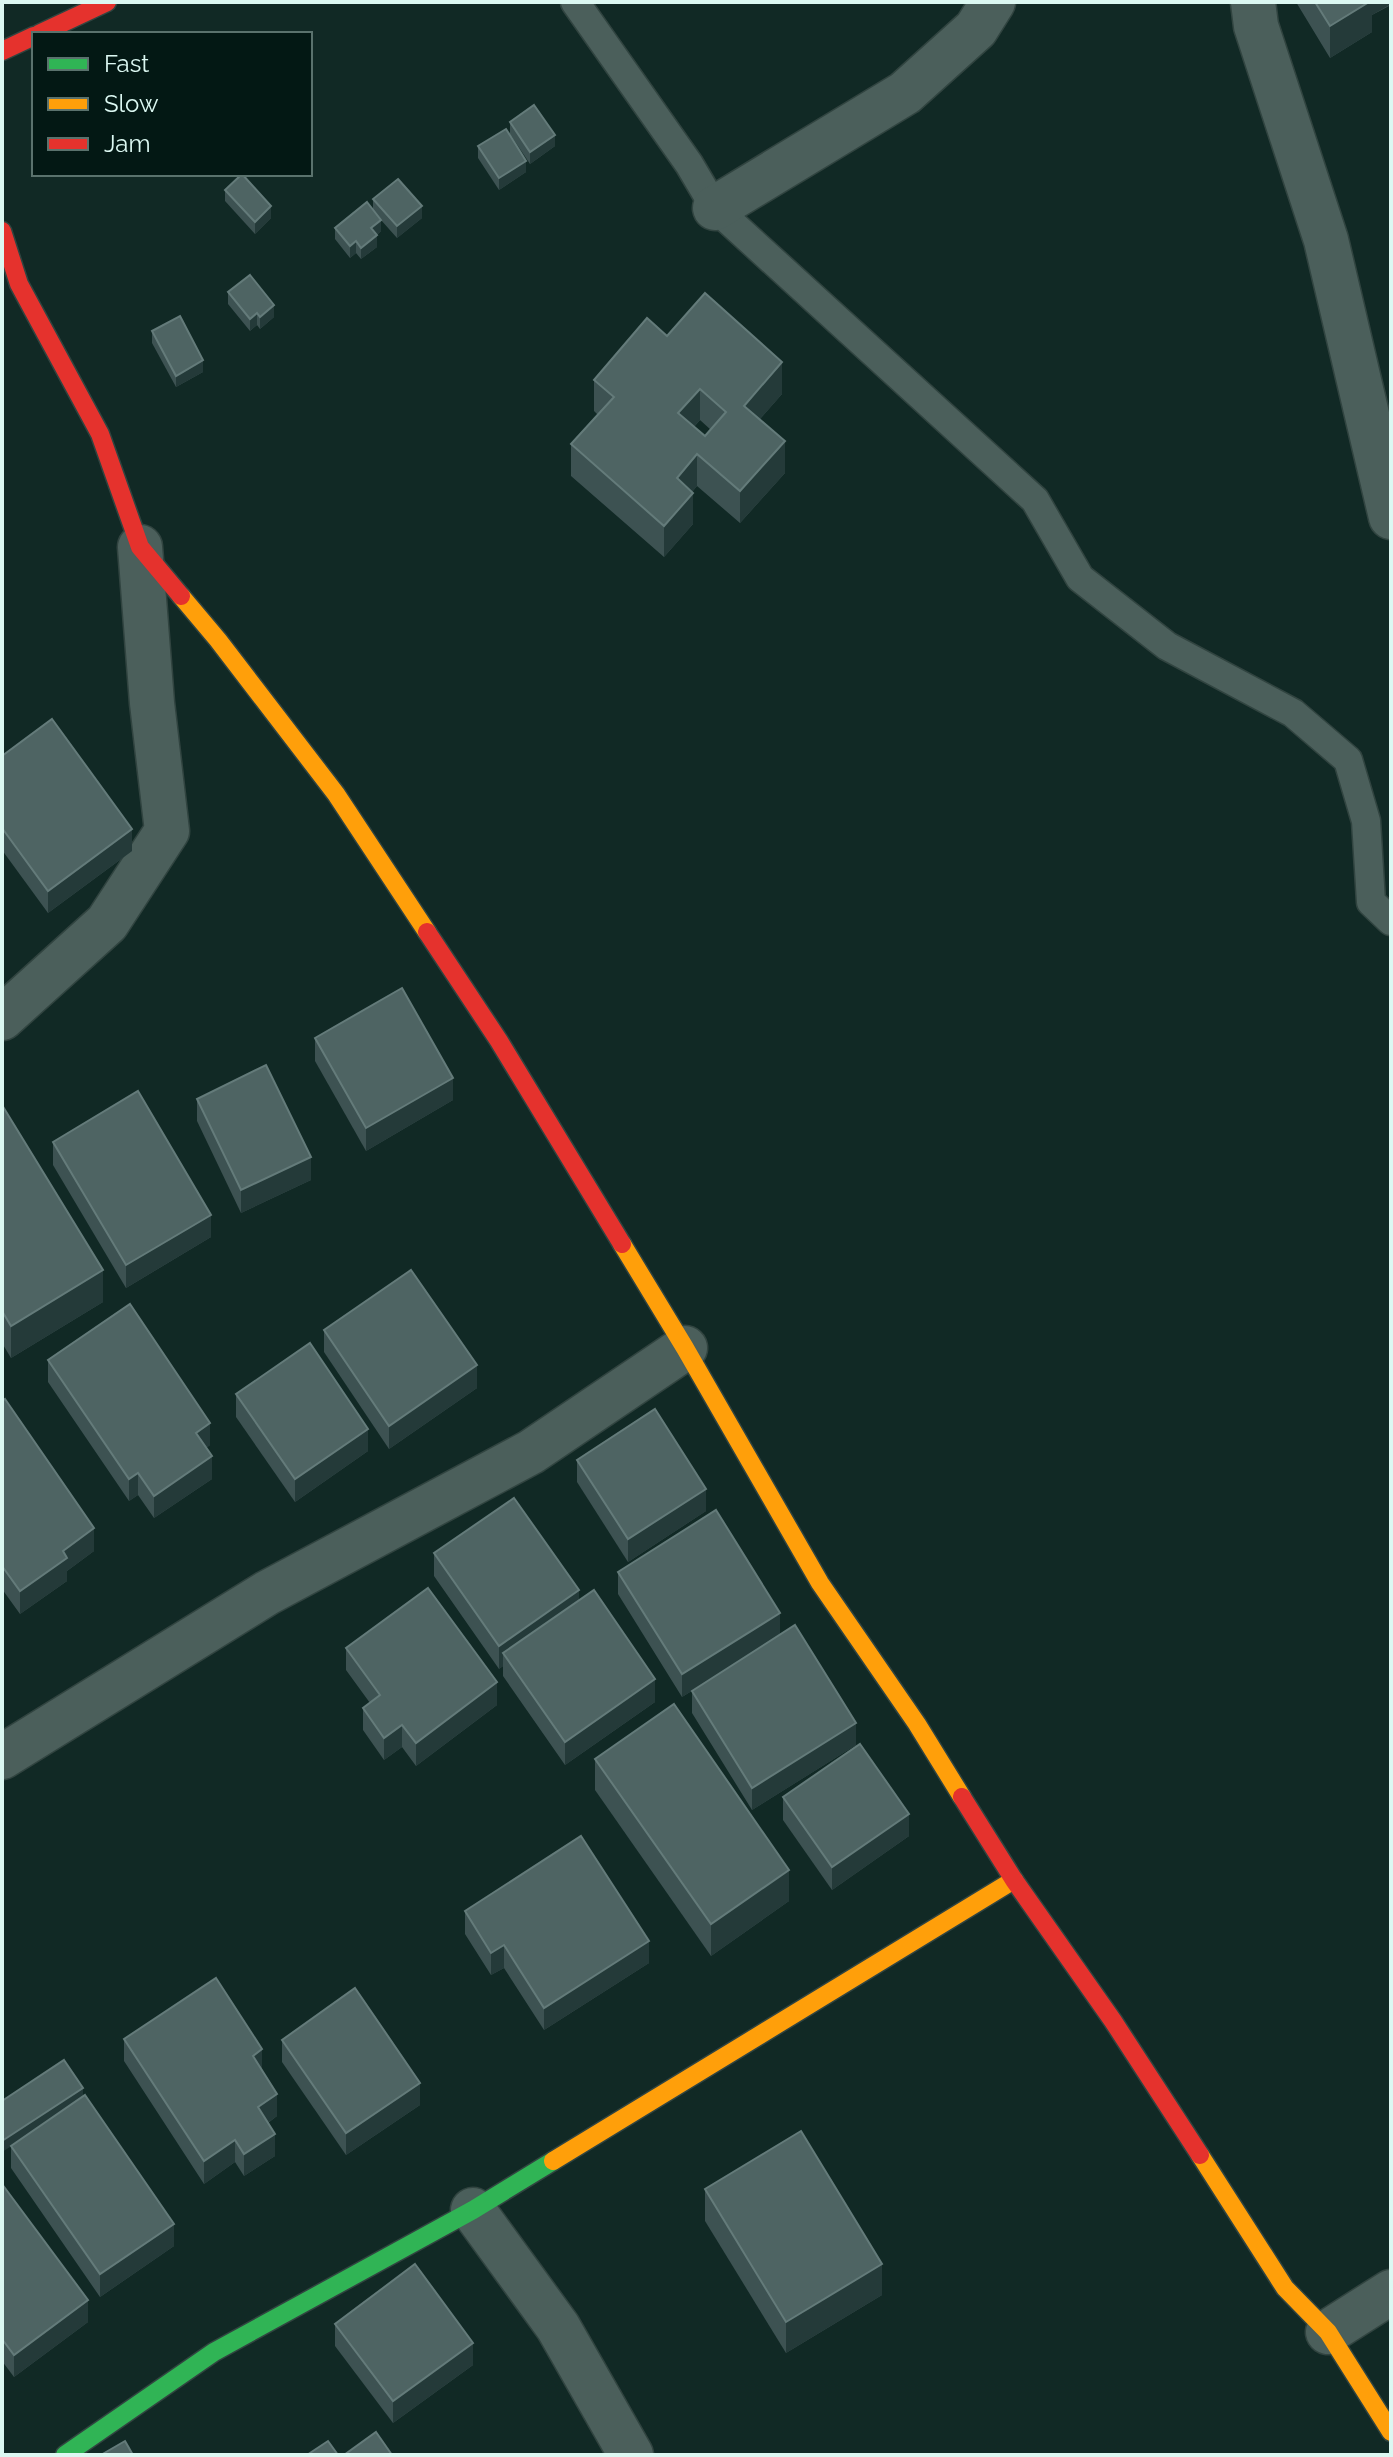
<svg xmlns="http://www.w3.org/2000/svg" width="1393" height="2457" font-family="Raleway,sans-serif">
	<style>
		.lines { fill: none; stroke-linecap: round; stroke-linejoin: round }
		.lane-casing { stroke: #314440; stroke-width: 31 }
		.street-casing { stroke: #314440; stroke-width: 47 }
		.fast-casing { stroke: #314440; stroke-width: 21 }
		.slow-casing { stroke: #314440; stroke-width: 21 }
		.jam-casing { stroke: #314440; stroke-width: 21 }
		.lane { stroke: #4b5f5b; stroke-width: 28 }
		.street { stroke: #4b5f5b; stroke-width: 44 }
		.fast { stroke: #30b455; stroke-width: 18 }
		.slow { stroke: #ff9f0a; stroke-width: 18 }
		.jam { stroke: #e5322d; stroke-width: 18 }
		.wall { fill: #3d5252; fill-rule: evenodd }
		.shaded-wall { fill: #243a39 }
		.building { fill: #4e6463; stroke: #647b7a; stroke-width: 2; fill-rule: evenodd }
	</style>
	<rect width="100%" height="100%" fill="#112925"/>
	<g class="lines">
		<defs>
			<path id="lane" d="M 575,2 L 689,164 L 715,208 L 1035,500 L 1080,578 L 1167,646 L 1293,713 L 1348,760 L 1366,821 L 1371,902 L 1391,921"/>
			<g id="street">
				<path d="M 1253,2 L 1256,26 L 1326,240 L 1391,517"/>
				<path d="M 715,208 L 905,93 L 976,29 L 993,2"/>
				<path d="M 2,1018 L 107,923 L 167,831 L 152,703 L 140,547"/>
				<path d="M 2,1757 L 267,1593 L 531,1452 L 685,1348"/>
				<path d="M 473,2210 L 558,2327 L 631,2455"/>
				<path d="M 1328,2332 L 1391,2292"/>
			</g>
			<path id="fast" d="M 65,2455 L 214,2352 L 473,2210 L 553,2161"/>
			<g id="slow">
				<path d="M 181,596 L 218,640 L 336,794 L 427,932"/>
				<path d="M 622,1244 L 685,1348 L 820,1583 L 917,1724 L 962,1797"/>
				<path d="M 1200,2155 L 1285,2288 L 1328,2332 L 1391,2432"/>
				<path d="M 553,2161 L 1014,1880"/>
			</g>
			<g id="jam">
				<path d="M 39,34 L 107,2"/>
				<path d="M 2,51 L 34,36"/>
				<path d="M 2,231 L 19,284 L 100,434 L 140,547 L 181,596"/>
				<path d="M 427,932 L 499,1041 L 622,1244"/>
				<path d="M 962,1797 L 1014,1880 L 1113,2021 L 1200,2155"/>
			</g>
		</defs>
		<use href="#lane" class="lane-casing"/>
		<use href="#street" class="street-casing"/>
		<use href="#fast" class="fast-casing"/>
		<use href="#slow" class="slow-casing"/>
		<use href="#jam" class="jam-casing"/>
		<use href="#lane" class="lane"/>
		<use href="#street" class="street"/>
		<use href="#fast" class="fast"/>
		<use href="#slow" class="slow"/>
		<use href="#jam" class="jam"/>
	</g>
	<g class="wall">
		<path d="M 1296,2 L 1391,2 L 1391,5 L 1372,15 L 1372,32 L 1330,58 Z"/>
		<path d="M 510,122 L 555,146 L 530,164 L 510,134 Z"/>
		<path d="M 478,146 L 526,172 L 499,190 L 478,158 Z"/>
		<path d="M 225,190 L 271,218 L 255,234 L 225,201 Z"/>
		<path d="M 373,199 L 422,218 L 397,238 L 381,220 L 381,231 L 377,235 L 377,247 L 361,259 L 356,253 L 350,258 L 335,239 L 335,228 L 373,210 Z"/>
		<path d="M 228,292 L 274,317 L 260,329 L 257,325 L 250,331 L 228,304 Z"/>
		<path d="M 152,331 L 203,372 L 176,387 L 152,343 Z"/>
		<path d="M 667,336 L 782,394 L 760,419 L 785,473 L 740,523 L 697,486 L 692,492 L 693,524 L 664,557 L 571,476 L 571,444 L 598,415 L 594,411 L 594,380 ZM 700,420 L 711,430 L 705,436 L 694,427 Z"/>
		<path d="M 2,756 L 132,851 L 48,913 L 2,850 Z"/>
		<path d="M 315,1038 L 453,1100 L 366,1151 L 315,1061 Z"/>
		<path d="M 197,1099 L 311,1180 L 241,1213 L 197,1121 Z"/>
		<path d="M 2,1105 L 103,1302 L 11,1358 L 2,1343 Z"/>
		<path d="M 53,1142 L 211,1237 L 126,1288 L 53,1165 Z"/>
		<path d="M 324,1330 L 477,1388 L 389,1449 L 324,1352 Z"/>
		<path d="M 48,1360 L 210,1445 L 206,1448 L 212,1479 L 154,1518 L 138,1495 L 129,1501 L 48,1382 Z"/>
		<path d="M 236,1394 L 368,1451 L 295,1502 L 236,1417 Z"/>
		<path d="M 2,1401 L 94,1551 L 67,1571 L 67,1581 L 20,1614 L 2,1589 Z"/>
		<path d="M 577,1460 L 706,1511 L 628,1562 L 577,1482 Z"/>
		<path d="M 434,1553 L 579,1600 L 655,1702 L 565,1765 L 503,1676 L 503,1666 L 499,1669 L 434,1576 Z"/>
		<path d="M 618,1572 L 780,1635 L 856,1745 L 752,1810 L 692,1713 L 692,1691 L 721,1673 L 682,1697 L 618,1594 Z"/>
		<path d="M 346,1648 L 497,1705 L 416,1766 L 402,1747 L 384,1760 L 363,1730 L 363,1708 L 370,1703 L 346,1670 Z"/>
		<path d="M 595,1759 L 789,1901 L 711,1956 L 595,1790 Z"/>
		<path d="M 783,1797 L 909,1836 L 832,1890 L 783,1820 Z"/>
		<path d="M 465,1911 L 649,1963 L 544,2030 L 504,1968 L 491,1975 L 465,1934 Z"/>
		<path d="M 124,2039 L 262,2070 L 277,2116 L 268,2123 L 275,2156 L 244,2176 L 235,2162 L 204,2184 L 124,2061 Z"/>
		<path d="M 282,2040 L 420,2105 L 346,2155 L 282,2062 Z"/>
		<path d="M 83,2096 L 174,2246 L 100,2297 L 11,2168 L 11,2146 L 2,2152 Z"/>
		<path d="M 2,2184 L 88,2322 L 14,2377 L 2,2361 Z"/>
		<path d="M 705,2189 L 882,2295 L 786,2353 L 705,2221 Z"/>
		<path d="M 335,2324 L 473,2365 L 393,2423 L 335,2346 Z"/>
	</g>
	<g class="shaded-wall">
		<path d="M 1365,2 L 1391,2 L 1391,4 L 1372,15 L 1372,32 L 1330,58 L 1330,26 Z"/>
		<path d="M 555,135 L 555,146 L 530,164 L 530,152 Z"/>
		<path d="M 526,161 L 526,172 L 499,190 L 499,178 Z"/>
		<path d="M 271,206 L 271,218 L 255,234 L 255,222 Z"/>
		<path d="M 422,206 L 422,218 L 397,238 L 397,226 Z"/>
		<path d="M 381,220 L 381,231 L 377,235 L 377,247 L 361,259 L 361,248 L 371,228 Z"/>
		<path d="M 356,241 L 356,253 L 350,258 L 350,246 Z"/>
		<path d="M 274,305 L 274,317 L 260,329 L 260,317 Z"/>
		<path d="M 257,313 L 257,325 L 250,331 L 250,319 Z"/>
		<path d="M 203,360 L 203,372 L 176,387 L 176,376 Z"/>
		<path d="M 782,362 L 782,394 L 744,437 L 744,406 Z"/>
		<path d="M 700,389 L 700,420 L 678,444 L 678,413 Z"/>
		<path d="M 785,441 L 785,473 L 740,523 L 740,491 Z"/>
		<path d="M 697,454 L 697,486 L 677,510 L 677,478 Z"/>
		<path d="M 693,493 L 693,524 L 664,557 L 664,526 Z"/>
		<path d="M 132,829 L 132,851 L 48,913 L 48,891 Z"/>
		<path d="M 453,1078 L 453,1100 L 366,1151 L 366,1128 Z"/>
		<path d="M 311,1157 L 311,1180 L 241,1213 L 241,1190 Z"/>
		<path d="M 211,1215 L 211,1237 L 126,1288 L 126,1265 Z"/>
		<path d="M 103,1270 L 103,1302 L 11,1358 L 11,1326 Z"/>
		<path d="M 477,1365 L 477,1388 L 389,1449 L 389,1426 Z"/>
		<path d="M 210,1423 L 210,1445 L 196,1456 L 196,1433 Z"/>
		<path d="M 368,1429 L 368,1451 L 295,1502 L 295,1479 Z"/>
		<path d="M 212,1456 L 212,1479 L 154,1518 L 154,1496 Z"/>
		<path d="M 138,1473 L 138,1495 L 129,1501 L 129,1479 Z"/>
		<path d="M 706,1489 L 706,1511 L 628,1562 L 628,1539 Z"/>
		<path d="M 94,1528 L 94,1551 L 67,1571 L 67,1581 L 20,1614 L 20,1591 L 63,1551 Z"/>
		<path d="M 579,1590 L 579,1613 L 503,1653 L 503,1666 L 499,1669 L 499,1646 Z"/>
		<path d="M 780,1613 L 780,1635 L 682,1697 L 682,1674 Z"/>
		<path d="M 655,1679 L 655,1702 L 565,1765 L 565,1742 Z"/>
		<path d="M 497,1682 L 497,1705 L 416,1766 L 416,1743 Z"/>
		<path d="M 856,1723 L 856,1745 L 752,1810 L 752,1788 Z"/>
		<path d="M 402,1725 L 402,1747 L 384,1760 L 384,1738 Z"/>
		<path d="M 909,1814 L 909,1836 L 832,1890 L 832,1867 Z"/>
		<path d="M 789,1870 L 789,1901 L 711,1956 L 711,1924 Z"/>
		<path d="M 649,1941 L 649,1963 L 544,2030 L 544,2008 Z"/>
		<path d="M 504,1945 L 504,1968 L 491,1975 L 491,1953 Z"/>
		<path d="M 262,2049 L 262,2072 L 253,2056 Z"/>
		<path d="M 420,2083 L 420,2105 L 346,2155 L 346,2133 Z"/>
		<path d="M 83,2088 L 83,2100 L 2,2152 L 2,2141 Z"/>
		<path d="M 277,2094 L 277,2116 L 258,2130 L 258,2107 Z"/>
		<path d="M 275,2134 L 275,2156 L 244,2176 L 244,2154 Z"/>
		<path d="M 235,2140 L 235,2162 L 204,2184 L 204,2161 Z"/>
		<path d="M 174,2224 L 174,2246 L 100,2297 L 100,2274 Z"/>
		<path d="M 882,2264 L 882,2295 L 786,2353 L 786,2322 Z"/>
		<path d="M 88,2300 L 88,2322 L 14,2377 L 14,2355 Z"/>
		<path d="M 473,2343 L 473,2365 L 393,2423 L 393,2401 Z"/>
	</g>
	<g class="building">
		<path d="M 1315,2 L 1369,2 L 1330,26 Z"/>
		<path d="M 534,105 L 555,135 L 530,152 L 510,122 Z"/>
		<path d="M 506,129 L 526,161 L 499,178 L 478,146 Z"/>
		<path d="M 242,174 L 271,206 L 255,222 L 225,190 Z"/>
		<path d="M 398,179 L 422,206 L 397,226 L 373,199 Z"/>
		<path d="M 367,202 L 381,220 L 371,228 L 377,235 L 361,248 L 356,241 L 350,246 L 335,228 Z"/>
		<path d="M 250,275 L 274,305 L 260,317 L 257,313 L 250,319 L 228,292 Z"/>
		<path d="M 705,293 L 782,362 L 744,406 L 785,441 L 740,491 L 697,454 L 677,478 L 693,493 L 664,526 L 571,444 L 614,397 L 594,380 L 647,318 L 667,336 ZM 700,389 L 726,412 L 705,436 L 678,413 Z"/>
		<path d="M 180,316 L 203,360 L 176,376 L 152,331 Z"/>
		<path d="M 52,719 L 132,829 L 48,891 L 2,828 L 2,756 Z"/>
		<path d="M 402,988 L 453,1078 L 366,1128 L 315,1038 Z"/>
		<path d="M 266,1065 L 311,1157 L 241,1190 L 197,1099 Z"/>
		<path d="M 138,1091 L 211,1215 L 126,1265 L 53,1142 Z"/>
		<path d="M 2,1105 L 103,1270 L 11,1326 L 2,1311 Z"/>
		<path d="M 411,1270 L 477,1365 L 389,1426 L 324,1330 Z"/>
		<path d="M 130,1304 L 210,1423 L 196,1433 L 212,1456 L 154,1496 L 138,1473 L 129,1479 L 48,1360 Z"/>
		<path d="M 310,1343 L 368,1429 L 295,1479 L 236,1394 Z"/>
		<path d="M 5,1399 L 94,1528 L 63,1551 L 67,1558 L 20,1591 L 2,1566 L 2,1401 Z"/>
		<path d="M 655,1409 L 706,1489 L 628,1539 L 577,1460 Z"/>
		<path d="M 514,1498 L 579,1590 L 499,1646 L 434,1553 Z"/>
		<path d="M 716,1510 L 780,1613 L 682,1674 L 618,1572 Z"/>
		<path d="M 428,1588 L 497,1682 L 416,1743 L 402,1725 L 384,1738 L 363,1708 L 380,1695 L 346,1648 Z"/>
		<path d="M 594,1590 L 655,1679 L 565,1742 L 503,1653 Z"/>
		<path d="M 795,1625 L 856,1723 L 752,1788 L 692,1691 Z"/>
		<path d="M 674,1704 L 789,1870 L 711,1924 L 595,1759 Z"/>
		<path d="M 860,1744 L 909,1814 L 832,1867 L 783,1797 Z"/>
		<path d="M 581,1836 L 649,1941 L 544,2008 L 504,1945 L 491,1953 L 465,1911 Z"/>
		<path d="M 216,1978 L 262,2049 L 253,2056 L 277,2094 L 258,2107 L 275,2134 L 244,2154 L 235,2140 L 204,2161 L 124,2039 Z"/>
		<path d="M 355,1988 L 420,2083 L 346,2133 L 282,2040 Z"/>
		<path d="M 64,2060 L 83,2088 L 2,2141 L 2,2101 Z"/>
		<path d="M 85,2095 L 174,2224 L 100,2274 L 11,2146 Z"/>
		<path d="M 801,2131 L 882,2264 L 786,2322 L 705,2189 Z"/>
		<path d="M 2,2184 L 88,2300 L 14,2355 L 2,2339 Z"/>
		<path d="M 415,2264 L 473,2343 L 393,2401 L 335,2324 Z"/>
		<path d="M 376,2432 L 392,2455 L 344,2455 Z"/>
		<path d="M 125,2441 L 133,2455 L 101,2455 Z"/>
		<path d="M 328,2441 L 338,2455 L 307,2455 Z"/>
	</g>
	<rect width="1393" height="2457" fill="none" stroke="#dcf8f2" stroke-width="8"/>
	<rect x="32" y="32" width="280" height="144" fill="#031814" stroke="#5a726d" stroke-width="2"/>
	<rect x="48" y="58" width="40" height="12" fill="#30b455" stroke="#5a726d" stroke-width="2"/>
	<text x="104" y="72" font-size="24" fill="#dcf8f2">Fast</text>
	<rect x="48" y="98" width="40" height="12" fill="#ff9f0a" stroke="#5a726d" stroke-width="2"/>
	<text x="104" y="112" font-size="24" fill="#dcf8f2">Slow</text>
	<rect x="48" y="138" width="40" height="12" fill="#e5322d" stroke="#5a726d" stroke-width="2"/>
	<text x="104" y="152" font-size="24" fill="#dcf8f2">Jam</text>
</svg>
